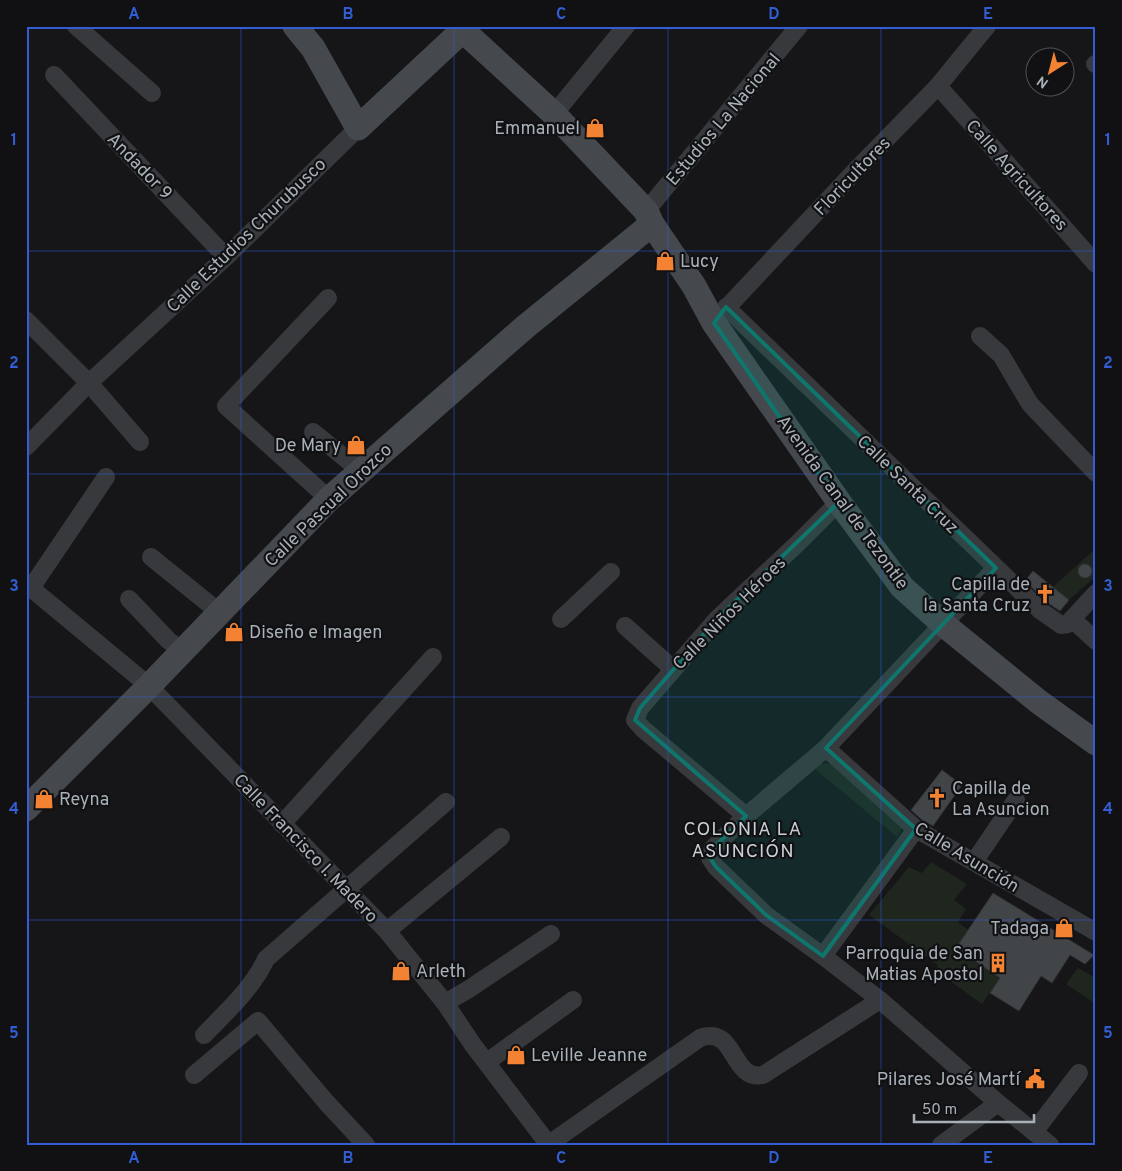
<svg xmlns="http://www.w3.org/2000/svg" width="1122" height="1171" font-family="Overpass,sans-serif">
	<style>
		.green { fill: #1f261e }
		.building { fill: #424548; stroke: #303134 }
		.lines { fill: none; stroke-linecap: round; stroke-linejoin: round }
		.street { stroke: #37393d; stroke-width: 18 }
		.secondary { stroke: #45494d; stroke-width: 25 }
		.marked { fill: #0f766e; fill-opacity: 0.2; stroke: #0f766e; stroke-width: 4; stroke-linejoin: round }
		.grid { fill: none; stroke: #325dd3; stroke-width: 1; stroke-opacity: 0.55 }
		.labels { text-anchor: middle; stroke-width: 4.5; stroke-linejoin: round; paint-order: stroke }
		.street-label { font-size: 18px; fill: #a8b1b8; stroke: #111113 }
		.poi-label { font-size: 18px; fill: #a8b1b8; stroke: #111113; text-anchor: end }
		.neighbourhood-label { font-size: 19px; letter-spacing: 1px; fill: #c9cfd4; stroke: #111113 }
		.neatline { fill: none; stroke: #325dd3; stroke-width: 2 }
		.grid-label { font-size: 16px; text-anchor: middle; font-weight: bold; fill: #325dd3 }
	</style>
	<rect width="100%" height="100%" fill="#161618"/>
	<g class="green">
		<path d="M 1096,548 L 1096,576 L 1069,600 L 1053,587 Z"/>
		<path d="M 821,764 L 834,764 L 902,828 L 897,837 L 815,769 L 815,767 Z"/>
		<path d="M 931,862 L 967,884 L 954,900 L 966,909 L 958,922 L 968,930 L 956,948 L 1000,978 L 982,1004 L 935,970 L 938,965 L 869,915 L 909,867 L 922,873 Z"/>
		<path d="M 1078,968 L 1096,978 L 1096,1004 L 1066,984 Z"/>
	</g>
	<g class="building">
		<circle cx="1085" cy="571" r="7"/>
		<path d="M 1033,571 L 1069,600 L 1060,611 L 1048,603 L 1025,581 Z"/>
		<path d="M 942,770 L 962,785 L 933,826 L 922,820 L 911,810 Z"/>
		<path d="M 993,893 L 1094,955 L 1085,964 L 1070,955 L 1052,983 L 1041,976 L 1019,1011 L 990,993 L 1000,978 L 956,948 Z"/>
	</g>
	<g class="lines">
		<g class="street">
			<path d="M 76,26 L 152,93"/>
			<path d="M 1095,64 L 1096,64"/>
			<path d="M 54,75 L 226,257"/>
			<path d="M 938,86 L 1096,264"/>
			<path d="M 554,114 L 626,26"/>
			<path d="M 646,211 L 799,26"/>
			<path d="M 328,298 L 226,406 L 329,499"/>
			<path d="M 726,307 L 1041,611 L 1061,625 L 1068,624 L 1072,619 L 1096,641"/>
			<path d="M 719,316 L 856,170 L 938,86 L 987,26"/>
			<path d="M 26,320 L 89,383 L 140,442"/>
			<path d="M 980,336 L 1001,355 L 1030,404 L 1096,473"/>
			<path d="M 313,432 L 361,471"/>
			<path d="M 26,447 L 89,383 L 226,257 L 358,128"/>
			<path d="M 151,557 L 219,612"/>
			<path d="M 996,568 L 826,748 L 746,816 L 713,848 L 710,858 L 716,867 L 766,915 L 823,956 L 880,1000 L 998,1103 L 1050,1145"/>
			<path d="M 26,584 L 149,686 L 387,931 L 445,1003 L 473,1045 L 549,1145"/>
			<path d="M 31,588 L 106,477"/>
			<path d="M 129,599 L 168,640 L 182,651"/>
			<path d="M 561,619 L 611,572"/>
			<path d="M 1072,619 L 1096,593"/>
			<path d="M 625,626 L 673,669"/>
			<path d="M 826,748 L 916,829 L 1096,932"/>
			<path d="M 746,816 L 643,729 L 635,720 L 640,708 L 718,618 L 797,544 L 839,502"/>
			<path d="M 282,824 L 433,657"/>
			<path d="M 974,862 L 1016,800"/>
			<path d="M 387,931 L 501,837"/>
			<path d="M 823,956 L 916,829"/>
			<path d="M 445,1003 L 469,989 L 551,934"/>
			<path d="M 204,1035 C 227,1011 252,989 266,959 L 446,802"/>
			<path d="M 487,1062 L 573,1000"/>
			<path d="M 194,1075 L 258,1021 L 326,1102 L 366,1145"/>
			<path d="M 1034,1132 L 1079,1073"/>
			<path d="M 549,1144 L 700,1038 C 737,1025 730,1081 763,1075 L 880,1000"/>
			<path d="M 941,1145 L 998,1103"/>
		</g>
		<g class="secondary">
			<path d="M 295,26 L 313,48 L 358,128 L 463,30"/>
			<path d="M 458,26 L 554,114 L 646,211 L 652,224 L 694,286 L 714,323 L 839,502 L 902,587 L 943,624 L 1039,702 L 1096,743"/>
			<path d="M 26,809 L 149,686 L 329,499 L 525,327 L 652,224"/>
		</g>
	</g>
	<path class="marked" d="M 726,307 L 996,568 L 826,748 L 916,829 L 823,956 L 766,915 L 716,867 L 710,858 L 713,848 L 746,816 L 635,720 L 640,708 L 718,618 L 839,502 L 714,323 Z"/>
	<path class="grid" d="M 241,26 L 241,1145M 454,26 L 454,1145M 668,26 L 668,1145M 881,26 L 881,1145M 26,251 L 1096,251M 26,474 L 1096,474M 26,697 L 1096,697M 26,920 L 1096,920"/>
	<defs>
		<symbol id="shop-bare" viewBox="-9 -9 18 18"><path d="M-5-2.5h2.3a2.7 3.5 0 0 1 5.4 0H5L5.5 6h-11ZM-1.5-2.5h3a1.5 2.3 0 0 0-3 0Z" fill="#f38333" stroke="#111113" stroke-width="2.5" paint-order="stroke"/></symbol>
		<symbol id="church-bare" viewBox="-9 -9 18 18"><path d="M-1.2-6h2.4v3.5h3.3v2.4h-3.3V6h-2.4V-.1h-3.3v-2.4h3.3Z" fill="#f38333" stroke="#111113" stroke-width="2.5" paint-order="stroke"/></symbol>
		<symbol id="building-bare" viewBox="-9 -9 18 18"><path d="M-4-6H4V6H1V3H-1V6H-4ZM-2.5-4.3h1.7v1.8h-1.7ZM.8-4.3h1.7v1.8H.8ZM-2.5-1h1.7V.8h-1.7ZM.8-1h1.7V.8H.8Z" fill="#f38333" stroke="#111113" stroke-width="2.5" paint-order="stroke"/></symbol>
		<symbol id="civic-bare" viewBox="-9 -9 18 18"><path d="M-.6-6.5H3V-4.5H.6V-3L4-1V1h2V6H-6V1h2V-1L-.6-3ZM-1.2 2.5V6h2.4V2.5Z" fill="#f38333" stroke="#111113" stroke-width="2.5" paint-order="stroke"/></symbol>
	</defs>
	<g fill-rule="evenodd">
		<use href="#shop-bare" x="581" y="114" width="28" height="28"/>
		<use href="#shop-bare" x="651" y="247" width="28" height="28"/>
		<use href="#shop-bare" x="342" y="431" width="28" height="28"/>
		<use href="#church-bare" x="1031" y="580" width="28" height="28"/>
		<use href="#shop-bare" x="220" y="618" width="28" height="28"/>
		<use href="#church-bare" x="923" y="784" width="28" height="28"/>
		<use href="#shop-bare" x="30" y="785" width="28" height="28"/>
		<use href="#shop-bare" x="1050" y="914" width="28" height="28"/>
		<use href="#building-bare" x="984" y="949" width="28" height="28"/>
		<use href="#shop-bare" x="387" y="957" width="28" height="28"/>
		<use href="#shop-bare" x="502" y="1041" width="28" height="28"/>
		<use href="#civic-bare" x="1021" y="1065" width="28" height="28"/>
	</g>
	<g class="labels">
		<g class="street-label">
			<text transform="translate(723 119) rotate(-50)" y="6">Estudios La Nacional</text>
			<text transform="translate(140 166) rotate(46)" y="6">Andador 9</text>
			<text transform="translate(1017 175) rotate(48)" y="6">Calle Agricultores</text>
			<text transform="translate(852 176) rotate(-46)" y="6">Floricultores</text>
			<text transform="translate(246 235) rotate(-44)" y="6">Calle Estudios Churubusco</text>
			<text transform="translate(908 484) rotate(44)" y="6">Calle Santa Cruz</text>
			<text transform="translate(843 502) rotate(54)" y="6">Avenida Canal de Tezontle</text>
			<text transform="translate(328 505) rotate(-44)" y="6">Calle Pascual Orozco</text>
			<text transform="translate(729 613) rotate(-45)" y="6">Calle Niños Héroes</text>
			<text transform="translate(306 848) rotate(46)" y="6">Calle Francisco I. Madero</text>
			<text transform="translate(967 857) rotate(31)" y="6">Calle Asunción</text>
		</g>
		<g class="poi-label">
			<text x="580" y="134">Emmanuel</text>
			<text x="680" y="267" text-anchor="start">Lucy</text>
			<text x="341" y="451">De Mary</text>
			<text x="1030" y="590">Capilla de<tspan x="1030" dy="21">la Santa Cruz</tspan></text>
			<text x="249" y="638" text-anchor="start">Diseño e Imagen</text>
			<text x="952" y="794" text-anchor="start">Capilla de<tspan x="952" dy="21">La Asuncion</tspan></text>
			<text x="59" y="805" text-anchor="start">Reyna</text>
			<text x="1049" y="934">Tadaga</text>
			<text x="983" y="959">Parroquia de San<tspan x="983" dy="21">Matias Apostol</tspan></text>
			<text x="416" y="977" text-anchor="start">Arleth</text>
			<text x="531" y="1061" text-anchor="start">Leville Jeanne</text>
			<text x="1020" y="1085">Pilares José Martí</text>
		</g>
		<g class="neighbourhood-label">
			<text x="743" y="835">COLONIA LA<tspan x="743" dy="22">ASUNCIÓN</tspan></text>
		</g>
	</g>
	<rect width="1122" height="1171" fill="none" stroke="#111113" stroke-width="55"/>
	<g transform="translate(1050 72) rotate(216)"><circle r="24" fill="#111113" stroke="#4d5155"/>
	<path d="M0-4L9 19L0 12L-9 19Z" fill="#f38333"/>
	<text y="-8" font-size="14" font-weight="bold" text-anchor="middle" fill="#a8b1b8">N</text>
	</g>
	<path d="M914 1114v8h120v-8" fill="none" stroke="#a8b1b8" stroke-width="2.5"/>
	<text x="922" y="1114" font-size="15" fill="#a8b1b8" stroke="#111113" stroke-width="4" paint-order="stroke">50 m</text>
	<rect x="28" y="28" width="1066" height="1116" class="neatline"/>
	<g class="grid-label">
		<text x="134" y="19">A</text>
		<text x="348" y="19">B</text>
		<text x="561" y="19">C</text>
		<text x="774" y="19">D</text>
		<text x="988" y="19">E</text>
		<text x="14" y="145">1</text>
		<text x="1108" y="145">1</text>
		<text x="14" y="368">2</text>
		<text x="1108" y="368">2</text>
		<text x="14" y="591">3</text>
		<text x="1108" y="591">3</text>
		<text x="14" y="814">4</text>
		<text x="1108" y="814">4</text>
		<text x="14" y="1038">5</text>
		<text x="1108" y="1038">5</text>
		<text x="134" y="1163">A</text>
		<text x="348" y="1163">B</text>
		<text x="561" y="1163">C</text>
		<text x="774" y="1163">D</text>
		<text x="988" y="1163">E</text>
	</g>
</svg>
